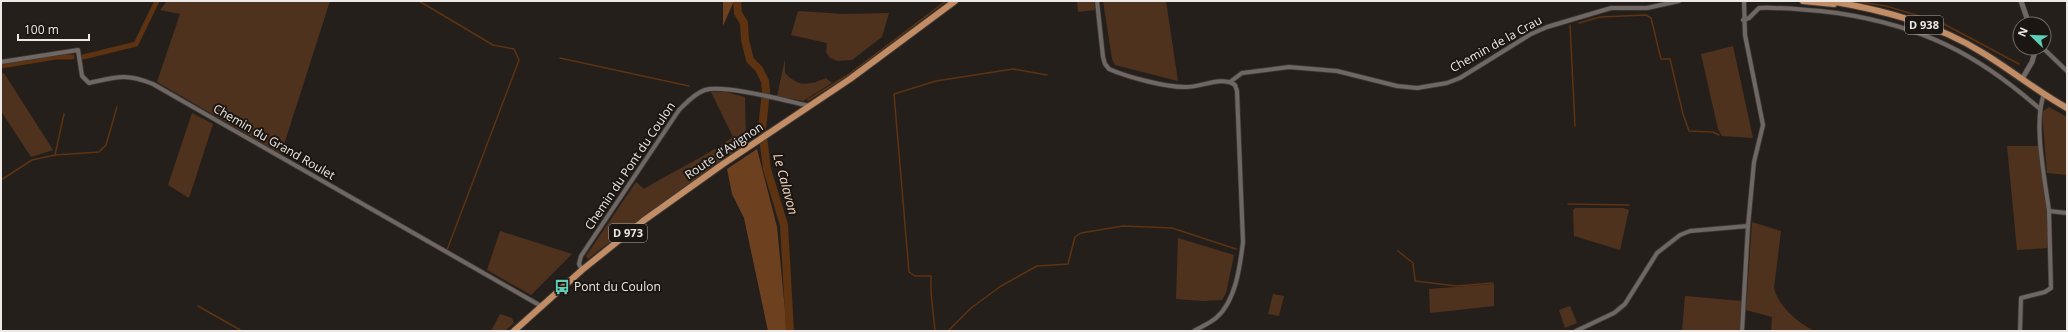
<svg xmlns="http://www.w3.org/2000/svg" width="2068" height="332" font-family="'Open Sans',sans-serif">
	<style>
		.green { fill: #4f321d }
		.forest { fill: #6d4120 }
		.lines { fill: none; stroke-linecap: round; stroke-linejoin: round }
		.stream { stroke: #5d3311; stroke-width: 1.5 }
		.canal { stroke: #5d3311; stroke-width: 5 }
		.river { stroke: #5d3311; stroke-width: 8 }
		.minor-casing { stroke: #3f3a37; stroke-width: 5.5 }
		.tertiary-casing { stroke: #3f3a37; stroke-width: 6 }
		.primary-casing { stroke: #3f3a37; stroke-width: 8 }
		.minor { stroke: #6e6763; stroke-width: 4 }
		.tertiary { stroke: #6e6763; stroke-width: 5 }
		.primary { stroke: #c28c65; stroke-width: 6 }
		.labels { text-anchor: middle; stroke-width: 4; stroke-linejoin: round; paint-order: stroke }
		.shield { fill: #1b1612; stroke: #aeaaa6; stroke-width: 1 }
		.shield-label { font-size: 11px; font-weight: bold; fill: #ede9e6 }
		.street-label { font-size: 12px; fill: #ede9e6; stroke: #1b1612 }
		.poi-label { font-size: 12px; fill: #ede9e6; stroke: #1b1612; text-anchor: start }
		.water-label { font-size: 13px; font-style: italic; fill: #f4d7c3; stroke: #1b1612 }
	</style>
	<rect width="100%" height="100%" fill="#251f1b"/>
	<g class="green">
		<path d="M 167,1 L 330,1 L 281,154 L 157,82 L 180,14 L 160,10 Z"/>
		<path d="M 1077,1 L 1094,1 L 1095,10 L 1078,12 Z"/>
		<path d="M 1103,1 L 1166,1 L 1178,81 L 1115,65 L 1112,59 Z"/>
		<path d="M 798,11 L 844,14 L 889,13 L 882,37 L 852,60 L 838,61 L 830,58 L 826,52 L 827,43 L 791,35 Z"/>
		<path d="M 1733,46 L 1753,138 L 1722,136 L 1718,129 L 1701,54 Z"/>
		<path d="M 785,59 L 785,73 C 799,88 810,85 826,78 L 832,83 L 803,101 L 777,96 Z"/>
		<path d="M 4,73 L 53,150 L 31,157 L 1,111 L 1,74 Z"/>
		<path d="M 711,92 L 726,92 L 745,97 L 746,144 L 629,227 L 588,259 L 586,256 L 636,182 L 644,189 C 673,171 705,157 733,137 Z"/>
		<path d="M 2049,107 L 2067,117 L 2067,175 L 2047,173 L 2042,112 Z"/>
		<path d="M 192,113 L 213,124 L 189,198 L 168,185 Z"/>
		<path d="M 2007,146 L 2040,146 L 2047,216 L 2049,248 L 2017,250 Z"/>
		<path d="M 1575,208 L 1623,208 L 1629,210 L 1620,250 L 1574,236 L 1573,210 Z"/>
		<path d="M 1752,222 L 1781,231 L 1774,288 C 1778,306 1799,324 1815,331 L 1771,331 L 1772,317 L 1746,310 Z"/>
		<path d="M 500,231 L 572,254 L 531,295 L 487,270 Z"/>
		<path d="M 1178,238 L 1234,255 L 1226,293 L 1222,300 L 1203,301 L 1176,299 Z"/>
		<path d="M 1494,284 L 1494,306 L 1430,313 L 1429,289 Z"/>
		<path d="M 1273,294 L 1284,296 L 1279,316 L 1268,314 Z"/>
		<path d="M 1685,296 L 1742,301 L 1740,331 L 1682,331 Z"/>
		<path d="M 1570,306 L 1577,323 L 1565,328 L 1559,310 Z"/>
		<path d="M 500,314 L 512,318 L 514,323 L 505,331 L 491,331 Z"/>
	</g>
	<g class="forest">
		<path d="M 723,1 L 734,1 L 723,26 Z"/>
		<path d="M 757,149 L 777,227 L 787,331 L 768,331 L 744,218 L 732,194 L 727,169 Z"/>
	</g>
	<g class="lines">
		<g class="stream">
			<path d="M 419,1 L 493,45 L 514,49 L 519,60 L 447,250"/>
			<path d="M 1855,1 L 1886,6 L 1942,23 L 2019,64"/>
			<path d="M 1579,23 L 1600,17 L 1646,15 L 1651,18 L 1661,59 L 1670,59 L 1683,114 L 1689,131 L 1713,132 L 1719,135"/>
			<path d="M 1570,25 L 1575,126"/>
			<path d="M 560,58 L 689,86"/>
			<path d="M 808,100 L 848,75 L 946,1"/>
			<path d="M 55,155 L 64,114"/>
			<path d="M 1,180 L 32,160 L 55,155 L 99,152 L 106,145 L 117,107"/>
			<path d="M 1568,204 L 1629,205"/>
			<path d="M 1398,251 L 1413,263 L 1415,281 L 1457,286 L 1493,283"/>
			<path d="M 198,306 L 242,331"/>
			<path d="M 935,331 L 931,292 L 931,276 L 915,276 L 909,272 L 894,94 L 936,81 L 1013,69 L 1047,75"/>
			<path d="M 948,331 L 971,308 L 1001,286 L 1037,266 L 1068,264 L 1075,237 L 1081,233 L 1123,226 L 1172,228 L 1236,249"/>
		</g>
		<g class="canal">
			<path d="M 83,57 L 136,44 L 157,1"/>
			<path d="M 1,66 L 56,57 L 72,57"/>
		</g>
		<path class="river" d="M 737,1 L 738,13 L 744,23 L 745,40 L 750,60 L 759,69 L 765,81 L 766,91 L 762,129 L 767,169 L 784,225 L 790,331"/>
		<defs>
			<g id="minor">
				<path d="M 1097,1 L 1103,57 L 1105,64 L 1109,69 C 1127,77 1165,87 1184,87 C 1201,88 1221,75 1235,85 L 1237,91 L 1243,242 C 1240,266 1236,301 1216,318 C 1210,323 1201,327 1194,331"/>
				<path d="M 1743,20 L 1749,18 L 1759,8 C 1785,7 1811,10 1837,13 C 1922,26 1976,53 2040,109"/>
				<path d="M 2043,48 L 2067,71"/>
				<path d="M 1,62 L 78,50 L 82,76 L 89,83 C 117,77 125,73 153,84 L 541,306"/>
				<path d="M 1230,82 L 1242,73 L 1289,67 L 1337,71 L 1397,86 L 1417,88 L 1447,83 L 1460,78 L 1531,34 L 1547,27 L 1611,8 L 1647,8 L 1679,1"/>
				<path d="M 2044,94 C 2033,123 2045,180 2049,211 L 2067,213"/>
				<path d="M 582,270 L 579,264 L 581,256 L 679,110 C 686,103 695,93 705,90 C 724,84 787,101 810,106"/>
				<path d="M 1576,331 L 1614,313 L 1625,304 L 1657,253 L 1680,235 L 1690,231 L 1748,226 L 1754,162 L 1763,125 L 1745,35 L 1744,1"/>
				<path d="M 1742,331 L 1748,226"/>
				<path d="M 2020,331 L 2021,298 L 2045,292 L 2051,288 L 2049,211"/>
			</g>
			<g id="tertiary">
				<path d="M 2021,1 L 2029,24"/>
				<path d="M 2022,79 L 2032,62 L 2036,48"/>
			</g>
			<g id="primary">
				<path d="M 1803,1 L 1834,4"/>
				<path d="M 1830,1 C 1883,10 1937,24 1983,53 C 2011,70 2038,92 2067,108"/>
				<path d="M 514,331 L 582,270 L 643,221 L 723,164 L 850,79 L 955,1"/>
			</g>
		</defs>
		<use href="#minor" class="minor-casing"/>
		<use href="#tertiary" class="tertiary-casing"/>
		<use href="#primary" class="primary-casing"/>
		<use href="#minor" class="minor"/>
		<use href="#tertiary" class="tertiary"/>
		<use href="#primary" class="primary"/>
	</g>
	<defs>
		<symbol id="bus-bare" viewBox="-9 -9 18 18"><path d="M-5-6H5V4H4V6H2V4H-2V6H-4V4H-5ZM-3.5-4V0h7V-4ZM-3.5 1.2v1.5H-2V1.2ZM2 1.2v1.5H3.5V1.2Z" fill="#5dceb8" stroke="#1b1612" stroke-width="2.5" paint-order="stroke"/></symbol>
	</defs>
	<g fill-rule="evenodd">
		<use href="#bus-bare" x="551" y="276" width="22" height="22"/>
	</g>
	<g class="labels">
		<g class="shield">
			<rect x="1905" y="16" width="38" height="18" rx="3"/>
			<rect x="609" y="224" width="38" height="18" rx="3"/>
		</g>
		<g class="shield-label">
			<text x="1924" y="29">D 938</text>
			<text x="628" y="237">D 973</text>
		</g>
		<g class="street-label">
			<text transform="translate(1496 44) rotate(-29)" y="4">Chemin de la Crau</text>
			<text transform="translate(274 142) rotate(30)" y="4">Chemin du Grand Roulet</text>
			<text transform="translate(724 151) rotate(-34)" y="4">Route d'Avignon</text>
			<text transform="translate(630 166) rotate(-56)" y="4">Chemin du Pont du Coulon</text>
		</g>
		<g class="poi-label">
			<text x="574" y="291">Pont du Coulon</text>
		</g>
		<g class="water-label">
			<text transform="translate(786 184) rotate(75)" y="5">Le Calavon</text>
		</g>
	</g>
	<rect width="2068" height="332" fill="none" stroke="#ede9e6" stroke-width="4"/>
	<g transform="translate(2032 36) rotate(293)"><circle r="19" fill="#1b1612" stroke="#6f6a67"/>
	<path d="M0-3L7 15L0 10L-7 15Z" fill="#5dceb8"/>
	<text y="-6" font-size="11" font-weight="bold" text-anchor="middle" fill="#ede9e6">N</text>
	</g>
	<path d="M18 34v6h71v-6" fill="none" stroke="#ede9e6" stroke-width="2"/>
	<text x="24" y="34" font-size="12" fill="#ede9e6" stroke="#1b1612" stroke-width="3" paint-order="stroke">100 m</text>
</svg>
